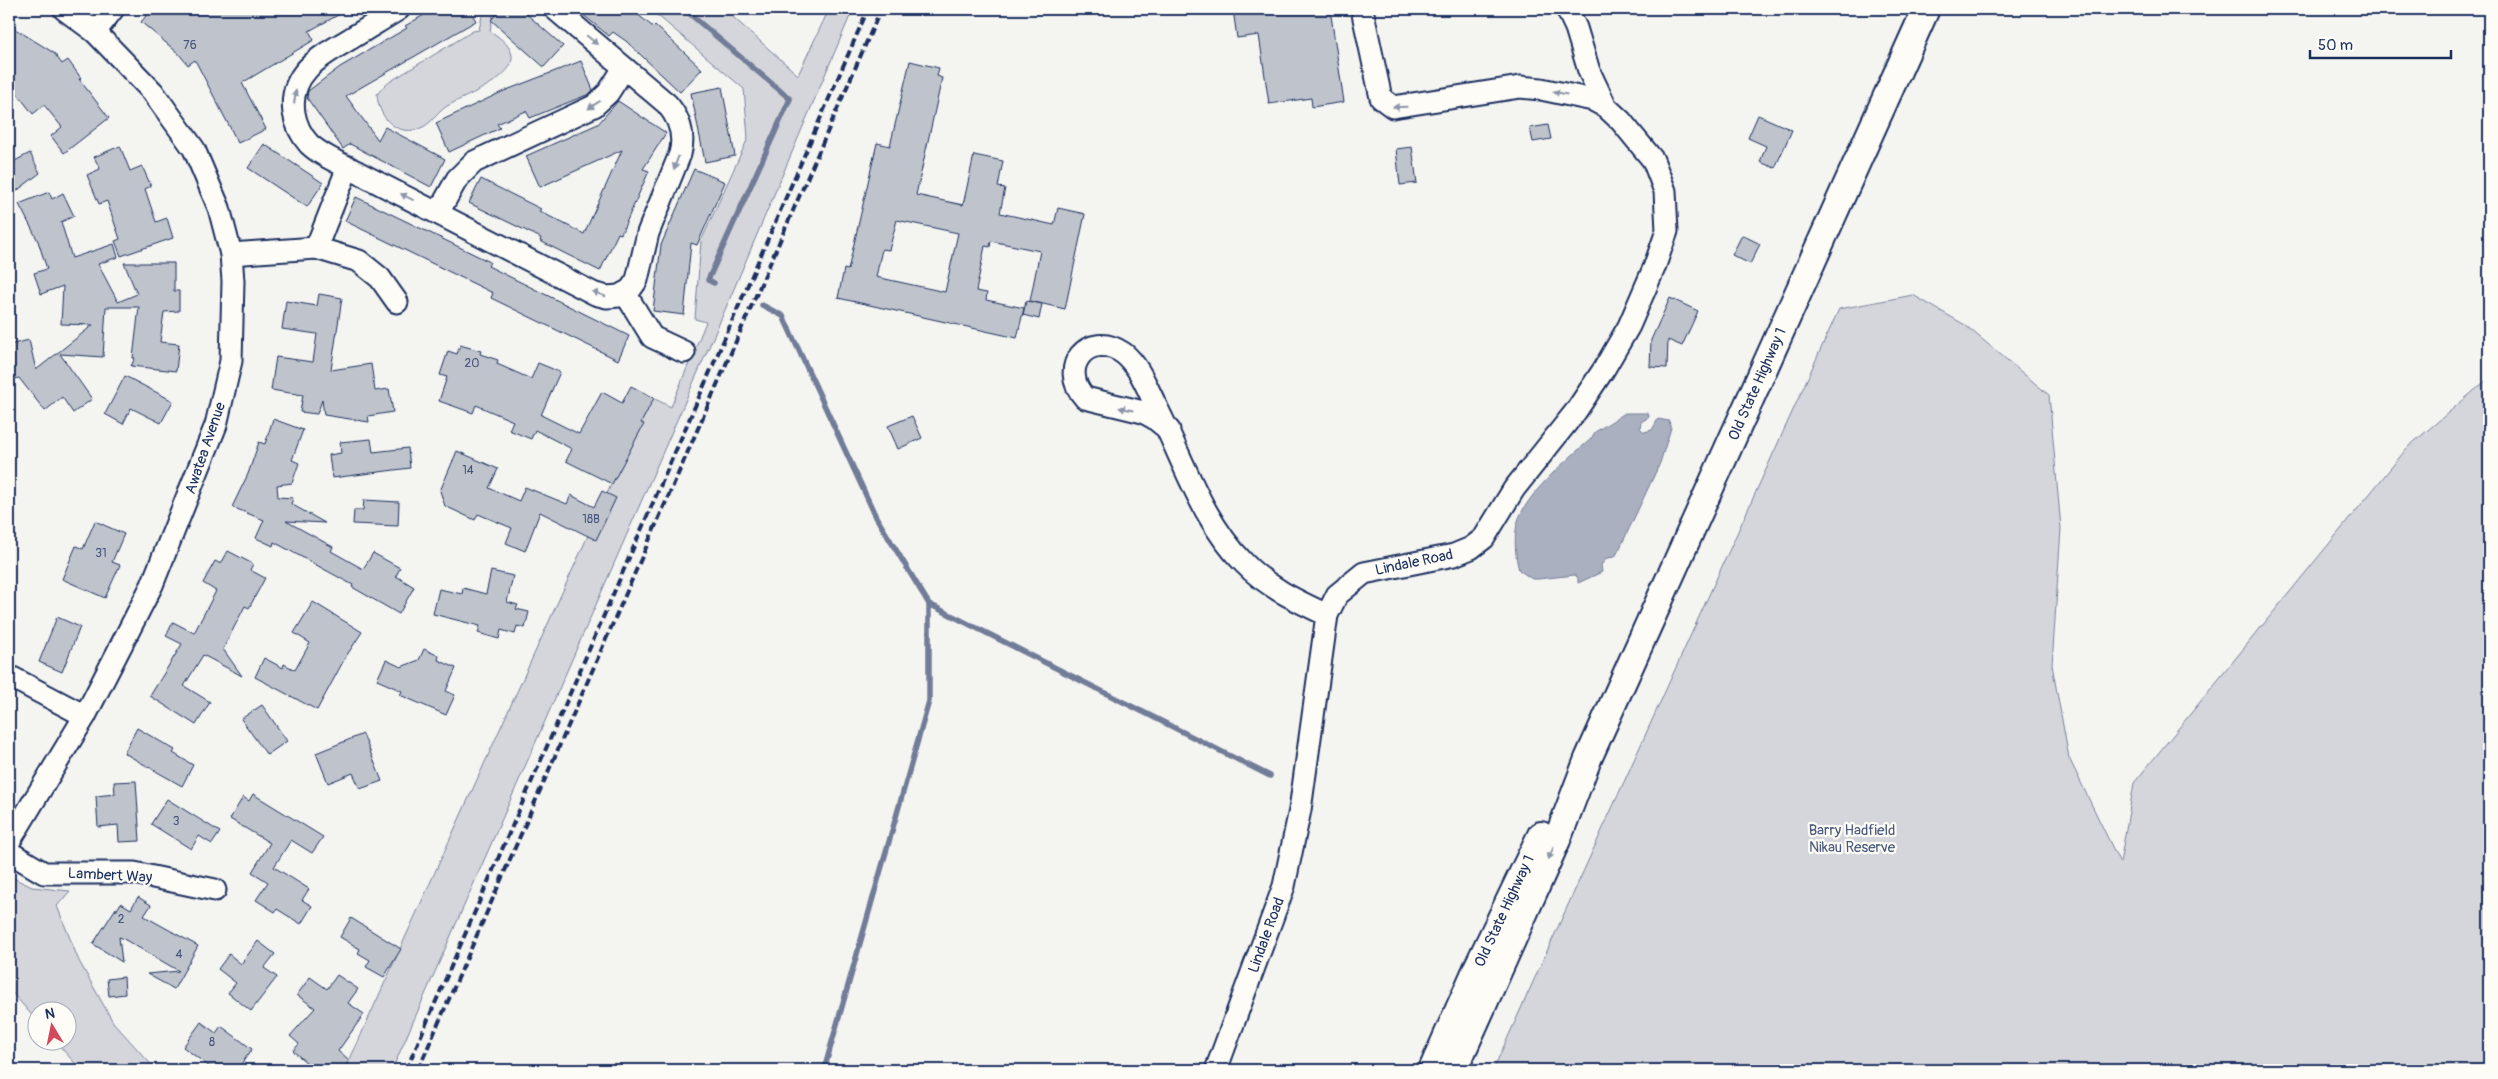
<svg xmlns="http://www.w3.org/2000/svg" width="2498" height="1079" font-family="Pangolin,sans-serif">
	<style>
		.green { fill: #d4d6db; stroke: #78829c }
		.water { fill: #aab0bf; stroke: #717c98 }
		.lines { fill: none; stroke-linecap: round; stroke-linejoin: round }
		.stream { stroke: #717c98; stroke-width: 5.5 }
		.building { fill: #bfc3cc; stroke: #1b2f5e; fill-rule: evenodd }
		.minor-casing { stroke: #1b2f5e; stroke-width: 25 }
		.major-casing { stroke: #1b2f5e; stroke-width: 30 }
		.minor { stroke: #fdfcf7; stroke-width: 21 }
		.major { stroke: #fdfcf7; stroke-width: 26 }
		.rail { stroke: #1b2f5e; stroke-width: 4; stroke-dasharray: 8 4; stroke-linecap: butt }
		.oneway { fill: #8c96aa }
		.labels { text-anchor: middle; stroke-width: 4.5; stroke-linejoin: round; paint-order: stroke }
		.number-label { font-size: 12px; fill: #44547a }
		.street-label { font-size: 15px; fill: #1b2f5e; stroke: #fdfcf7 }
		.park-label { font-size: 15px; fill: #49597d; stroke: #fdfcf7 }
	</style>
	<rect width="100%" height="100%" fill="#f4f4f1"/>
	<filter id="ink" filterUnits="userSpaceOnUse"><feTurbulence type="fractalNoise" baseFrequency=".02" numOctaves="2"/><feDisplacementMap in="SourceGraphic" scale="10" xChannelSelector="R" yChannelSelector="G"/><feConvolveMatrix kernelMatrix="1 2 1 2 8 2 1 2 1" color-interpolation-filters="sRGB"/></filter>
	<g filter="url(#ink)">
		<g class="green">
			<path d="M 478,9 L 494,9 L 490,31 C 547,66 479,89 449,105 C 439,110 433,122 423,127 C 398,139 378,118 377,94 L 386,84 L 473,31 L 479,30 L 482,16 Z"/>
			<path d="M 650,9 L 724,9 L 798,75 L 829,9 L 853,9 L 716,331 L 392,1070 L 345,1070 L 651,397 L 671,407 L 706,322 L 695,319 L 701,241 L 748,138 L 744,89 Z"/>
			<path d="M 1913,295 L 1965,325 L 2049,395 L 2061,528 L 2052,665 L 2069,758 L 2120,863 L 2134,783 L 2408,447 L 2489,378 L 2489,1070 L 1493,1070 L 1839,309 Z"/>
			<path d="M 9,876 L 32,887 L 70,891 L 57,906 L 79,961 L 113,1022 L 156,1070 L 81,1070 L 56,1042 L 68,1042 L 68,1012 L 38,1012 L 37,1021 L 9,989 Z"/>
		</g>
		<path class="water" d="M 1625,413 L 1648,413 L 1649,417 L 1641,422 L 1640,428 L 1644,432 L 1652,430 L 1658,419 L 1669,421 L 1671,428 L 1660,463 L 1620,548 L 1615,557 L 1607,558 L 1601,565 L 1602,572 L 1578,583 L 1578,578 L 1575,575 L 1538,579 L 1532,579 L 1519,570 C 1515,556 1514,538 1517,524 C 1525,494 1568,459 1591,439 L 1595,432 Z"/>
		<g class="lines">
			<g class="stream">
				<path d="M 684,9 L 790,99 L 708,280 L 714,283"/>
				<path d="M 762,305 L 783,316 L 876,517 L 929,604 L 929,701 L 824,1070"/>
				<path d="M 929,604 L 1270,776"/>
			</g>
		</g>
		<g class="building">
			<path d="M 152,9 L 349,9 L 309,31 L 314,40 L 242,83 L 266,129 L 238,143 L 195,60 L 188,65 L 178,53 L 141,22 Z"/>
			<path d="M 434,9 L 469,9 L 476,21 L 346,96 L 378,140 L 385,127 L 445,159 L 431,187 L 350,144 L 343,149 L 307,98 L 308,91 L 340,67 L 407,28 L 405,26 Z"/>
			<path d="M 501,9 L 521,9 L 563,46 L 544,67 L 491,20 Z"/>
			<path d="M 576,9 L 631,9 L 653,27 L 655,25 L 702,69 L 680,92 L 626,41 L 613,32 L 609,36 Z"/>
			<path d="M 1233,9 L 1330,9 L 1344,102 L 1312,107 L 1311,98 L 1269,104 L 1259,35 L 1237,38 Z"/>
			<path d="M 9,25 L 54,53 L 62,64 L 68,60 L 81,78 L 79,79 L 109,118 L 64,153 L 51,136 L 62,127 L 44,105 L 33,114 L 9,83 Z"/>
			<path d="M 581,61 L 593,90 L 589,94 L 530,118 L 526,111 L 497,124 L 500,128 L 449,152 L 436,123 L 504,91 Z"/>
			<path d="M 910,61 L 939,68 L 937,76 L 942,78 L 916,195 L 963,205 L 974,155 L 1003,161 L 998,187 L 1005,188 L 1000,213 L 1054,225 L 1058,208 L 1085,214 L 1065,309 L 1030,301 L 1040,251 L 991,241 L 990,247 L 985,246 L 976,291 L 987,293 L 986,300 L 1024,308 L 1017,338 L 838,298 L 844,269 L 848,270 L 877,143 L 890,146 ZM 897,220 L 958,233 L 945,292 L 876,277 L 882,249 L 889,250 Z"/>
			<path d="M 722,87 L 735,156 L 705,162 L 691,93 Z"/>
			<path d="M 618,101 L 666,133 L 643,169 L 649,171 L 621,234 L 618,233 L 600,271 L 540,241 L 541,238 L 469,203 L 481,179 L 541,209 L 539,211 L 584,234 L 622,150 L 540,187 L 526,156 L 598,124 Z"/>
			<path d="M 1758,115 L 1792,130 L 1775,168 L 1760,162 L 1766,146 L 1748,138 Z"/>
			<path d="M 1548,125 L 1551,139 L 1533,142 L 1530,128 Z"/>
			<path d="M 264,144 L 323,183 L 307,207 L 248,168 Z"/>
			<path d="M 120,146 L 130,171 L 142,166 L 151,186 L 145,189 L 156,222 L 167,218 L 173,238 L 121,256 L 115,241 L 120,239 L 107,201 L 99,204 L 87,175 L 100,169 L 94,157 Z"/>
			<path d="M 1412,147 L 1417,183 L 1400,185 L 1396,149 Z"/>
			<path d="M 30,153 L 40,173 L 14,193 L 9,184 L 9,164 Z"/>
			<path d="M 694,169 L 725,182 L 697,245 L 691,243 L 684,315 L 653,311 L 661,245 Z"/>
			<path d="M 49,192 L 52,199 L 63,193 L 74,216 L 61,222 L 72,258 L 114,244 L 118,257 L 98,264 L 118,302 L 137,294 L 124,263 L 174,263 L 174,291 L 179,291 L 179,311 L 164,312 L 160,342 L 179,344 L 176,371 L 131,366 L 135,358 L 133,358 L 139,307 L 106,307 L 103,357 L 60,354 L 92,399 L 73,413 L 62,397 L 45,411 L 19,378 L 9,380 L 9,345 L 29,340 L 36,370 L 93,325 L 61,324 L 63,286 L 41,294 L 34,273 L 47,269 L 38,241 L 19,204 Z"/>
			<path d="M 356,197 L 490,262 L 488,266 L 629,336 L 618,360 L 491,298 L 493,293 L 345,221 Z"/>
			<path d="M 1742,235 L 1760,244 L 1750,264 L 1732,255 Z"/>
			<path d="M 319,294 L 342,298 L 331,370 L 371,364 L 375,391 L 389,389 L 393,412 L 368,416 L 369,422 L 324,415 L 322,400 L 317,414 L 300,412 L 303,395 L 271,390 L 276,357 L 313,362 L 317,334 L 282,329 L 286,301 L 317,306 Z"/>
			<path d="M 1670,298 L 1698,311 L 1682,346 L 1668,340 L 1667,368 L 1650,367 L 1651,340 Z"/>
			<path d="M 1026,301 L 1042,304 L 1039,319 L 1023,315 Z"/>
			<path d="M 460,345 L 481,351 L 480,354 L 498,360 L 497,364 L 531,379 L 538,363 L 560,372 L 541,415 L 579,434 L 602,392 L 622,403 L 631,386 L 654,398 L 641,423 L 644,424 L 612,484 L 566,461 L 572,449 L 535,430 L 531,439 L 509,430 L 513,421 L 476,405 L 473,413 L 439,401 L 447,377 L 440,375 L 448,351 L 457,354 Z"/>
			<path d="M 125,376 L 173,401 L 161,423 L 131,408 L 123,424 L 105,414 Z"/>
			<path d="M 912,416 L 922,438 L 898,449 L 888,426 Z"/>
			<path d="M 273,419 L 303,430 L 292,460 L 299,463 L 292,483 L 277,485 L 278,497 L 293,498 L 291,504 L 325,523 L 286,521 L 333,547 L 331,551 L 363,569 L 373,553 L 400,568 L 396,576 L 414,587 L 399,614 L 352,587 L 353,585 L 274,542 L 273,546 L 256,538 L 264,520 L 232,507 L 248,474 L 259,442 L 265,444 Z"/>
			<path d="M 371,439 L 373,452 L 408,448 L 410,468 L 332,478 L 329,455 L 341,453 L 340,442 Z"/>
			<path d="M 457,451 L 498,469 L 489,488 L 519,501 L 525,487 L 567,504 L 571,495 L 594,507 L 602,491 L 616,498 L 596,540 L 540,512 L 525,551 L 506,543 L 512,528 L 478,514 L 475,520 L 445,506 L 440,491 Z"/>
			<path d="M 364,500 L 399,502 L 398,526 L 353,524 L 354,510 L 363,510 Z"/>
			<path d="M 95,521 L 124,534 L 112,562 L 120,565 L 105,598 L 62,579 L 76,546 L 83,549 Z"/>
			<path d="M 228,551 L 253,564 L 250,570 L 265,578 L 249,608 L 245,606 L 223,649 L 242,676 L 203,655 L 184,686 L 210,702 L 196,725 L 150,696 L 182,644 L 166,636 L 173,622 L 194,633 L 216,591 L 203,583 L 215,561 L 221,564 Z"/>
			<path d="M 491,571 L 513,576 L 507,602 L 518,605 L 516,609 L 529,612 L 525,628 L 517,626 L 515,634 L 501,630 L 499,639 L 478,633 L 480,626 L 433,614 L 439,589 L 462,594 L 463,588 L 486,594 Z"/>
			<path d="M 313,602 L 362,632 L 345,658 L 317,710 L 255,677 L 264,658 L 283,668 L 284,664 L 295,670 L 310,643 L 294,633 Z"/>
			<path d="M 57,617 L 80,627 L 62,672 L 39,662 Z"/>
			<path d="M 424,649 L 439,656 L 438,660 L 456,668 L 446,691 L 455,695 L 446,715 L 400,695 L 402,691 L 377,680 L 386,660 L 401,667 L 419,660 Z"/>
			<path d="M 262,705 L 287,741 L 267,755 L 241,719 Z"/>
			<path d="M 137,728 L 175,750 L 173,753 L 193,765 L 182,786 L 124,753 Z"/>
			<path d="M 363,734 L 382,781 L 360,789 L 353,773 L 328,783 L 316,753 Z"/>
			<path d="M 136,781 L 140,841 L 119,842 L 118,825 L 98,827 L 96,796 L 115,794 L 114,782 Z"/>
			<path d="M 253,794 L 323,837 L 312,853 L 291,840 L 274,867 L 309,889 L 302,900 L 312,906 L 301,924 L 277,909 L 275,912 L 256,900 L 268,882 L 252,872 L 270,843 L 230,819 L 243,797 L 249,801 Z"/>
			<path d="M 167,799 L 220,832 L 212,844 L 199,836 L 191,849 L 151,824 Z"/>
			<path d="M 138,897 L 151,905 L 144,916 L 198,946 L 174,989 L 147,974 L 179,971 L 122,938 L 119,937 L 122,962 L 93,944 L 116,908 L 116,911 L 121,903 L 131,909 Z"/>
			<path d="M 351,918 L 401,949 L 384,977 L 366,967 L 370,960 L 358,953 L 360,949 L 340,937 Z"/>
			<path d="M 258,941 L 275,954 L 264,968 L 277,977 L 251,1011 L 228,993 L 236,983 L 218,969 L 229,954 L 241,964 Z"/>
			<path d="M 337,975 L 358,989 L 348,1003 L 364,1014 L 338,1051 L 349,1061 L 341,1070 L 315,1070 L 293,1051 L 299,1044 L 290,1036 L 315,1008 L 297,995 L 310,977 L 327,989 Z"/>
			<path d="M 124,977 L 125,994 L 109,996 L 107,979 Z"/>
			<path d="M 201,1022 L 216,1033 L 221,1026 L 252,1049 L 237,1070 L 214,1070 L 183,1047 Z"/>
		</g>
		<g class="lines">
			<defs>
				<g id="minor">
					<path d="M 399,9 C 383,19 366,29 350,39 C 321,56 288,73 294,113 C 296,125 301,135 309,144 C 323,157 342,164 359,173 L 595,294 L 607,297 L 619,296 L 630,290 L 637,280 L 648,233 L 680,154 C 685,135 680,119 667,104 L 555,9"/>
					<path d="M 1567,9 L 1576,28 L 1589,71 L 1606,107"/>
					<path d="M 95,32 L 113,9"/>
					<path d="M 438,213 L 457,179 L 474,162 L 594,106 L 608,93 L 624,68"/>
					<path d="M 316,248 L 348,167"/>
					<path d="M 231,254 L 316,248 L 359,261 L 380,278 L 397,302"/>
					<path d="M 625,293 L 652,337 L 684,352"/>
					<path d="M 1169,430 L 1154,418 L 1143,412 L 1085,398 C 1057,368 1088,329 1123,353 C 1139,365 1148,390 1157,408 C 1183,459 1202,521 1244,563 C 1267,587 1297,601 1327,615"/>
					<path d="M 9,676 L 85,716"/>
					<path d="M 9,842 L 85,716 L 152,585 L 216,425 L 231,361 L 233,281 L 231,254 L 219,208 L 194,149 L 153,92 L 95,32 L 64,9"/>
					<path d="M 9,852 L 44,873 L 134,873 L 215,890"/>
					<path d="M 1216,1070 L 1284,886 L 1300,810 L 1327,615 L 1337,595 L 1364,573 L 1454,555 L 1471,548 L 1484,538 L 1514,489 L 1576,411 L 1604,369 L 1629,326 L 1654,268 L 1667,231 L 1665,191 L 1653,160 L 1621,121 L 1606,107 L 1593,100 L 1541,89 L 1520,87 L 1393,107 L 1381,98 L 1362,9"/>
				</g>
				<g id="major">
					<path d="M 1432,1070 L 1477,968 L 1541,835"/>
					<path d="M 1454,1070 L 1557,840 L 1588,759 L 1926,9"/>
				</g>
			</defs>
			<use href="#minor" class="minor-casing"/>
			<use href="#major" class="major-casing"/>
			<use href="#minor" class="minor"/>
			<use href="#major" class="major"/>
			<g class="rail">
				<path d="M 406,1070 L 868,9"/>
				<path d="M 418,1070 L 881,9"/>
			</g>
		</g>
		<defs><path id="oneway-solid" d="M-6-.8H1V-3.2L6.5 0L1 3.2V.8H-6Z" transform="scale(1.25)"/></defs>
		<g class="oneway">
			<use href="#oneway-solid" transform="translate(592 40) rotate(40)"/>
			<use href="#oneway-solid" transform="translate(1560 93) rotate(-168)"/>
			<use href="#oneway-solid" transform="translate(295 97) rotate(-82)"/>
			<use href="#oneway-solid" transform="translate(594 105) rotate(147)"/>
			<use href="#oneway-solid" transform="translate(1400 107) rotate(179)"/>
			<use href="#oneway-solid" transform="translate(676 163) rotate(110)"/>
			<use href="#oneway-solid" transform="translate(407 197) rotate(-153)"/>
			<use href="#oneway-solid" transform="translate(599 294) rotate(-160)"/>
			<use href="#oneway-solid" transform="translate(1126 409) rotate(-169)"/>
			<use href="#oneway-solid" transform="translate(1551 853) rotate(114)"/>
		</g>
	</g>
	<g class="labels">
		<g class="number-label">
			<text x="190" y="49">76</text>
			<text x="472" y="367">20</text>
			<text x="468" y="474">14</text>
			<text x="591" y="523">18B</text>
			<text x="101" y="557">31</text>
			<text x="176" y="825">3</text>
			<text x="121" y="923">2</text>
			<text x="179" y="958">4</text>
			<text x="212" y="1046">8</text>
		</g>
		<g class="street-label">
			<text transform="translate(1757 384) rotate(-66)" y="5">Old State Highway 1</text>
			<text transform="translate(205 448) rotate(-71)" y="5">Awatea Avenue</text>
			<text transform="translate(1414 562) rotate(-12)" y="5">Lindale Road</text>
			<text transform="translate(110 875) rotate(3)" y="5">Lambert Way</text>
			<text transform="translate(1504 911) rotate(-65)" y="5">Old State Highway 1</text>
			<text transform="translate(1266 935) rotate(-70)" y="5">Lindale Road</text>
		</g>
		<g class="park-label">
			<text x="1852" y="835">Barry Hadfield<tspan x="1852" dy="17">Nikau Reserve</tspan></text>
		</g>
	</g>
	<rect width="2498" height="1079" fill="none" stroke="#fdfcf7" stroke-width="30"/>
	<rect x="15" y="15" width="2468" height="1049" fill="none" stroke="#1b2f5e" stroke-width="2" filter="url(#ink)"/>
	<g transform="translate(52 1026) rotate(350)"><circle r="24" fill="#fdfcf7" stroke="#a3aaba"/>
	<path d="M0-4L9 19L0 12L-9 19Z" fill="#d1495b"/>
	<text y="-8" font-size="14" font-weight="bold" text-anchor="middle" fill="#1b2f5e">N</text>
	</g>
	<path d="M2310 50v8h141v-8" fill="none" stroke="#1b2f5e" stroke-width="2.5"/>
	<text x="2318" y="50" font-size="15" fill="#1b2f5e" stroke="#fdfcf7" stroke-width="4" paint-order="stroke">50 m</text>
</svg>
